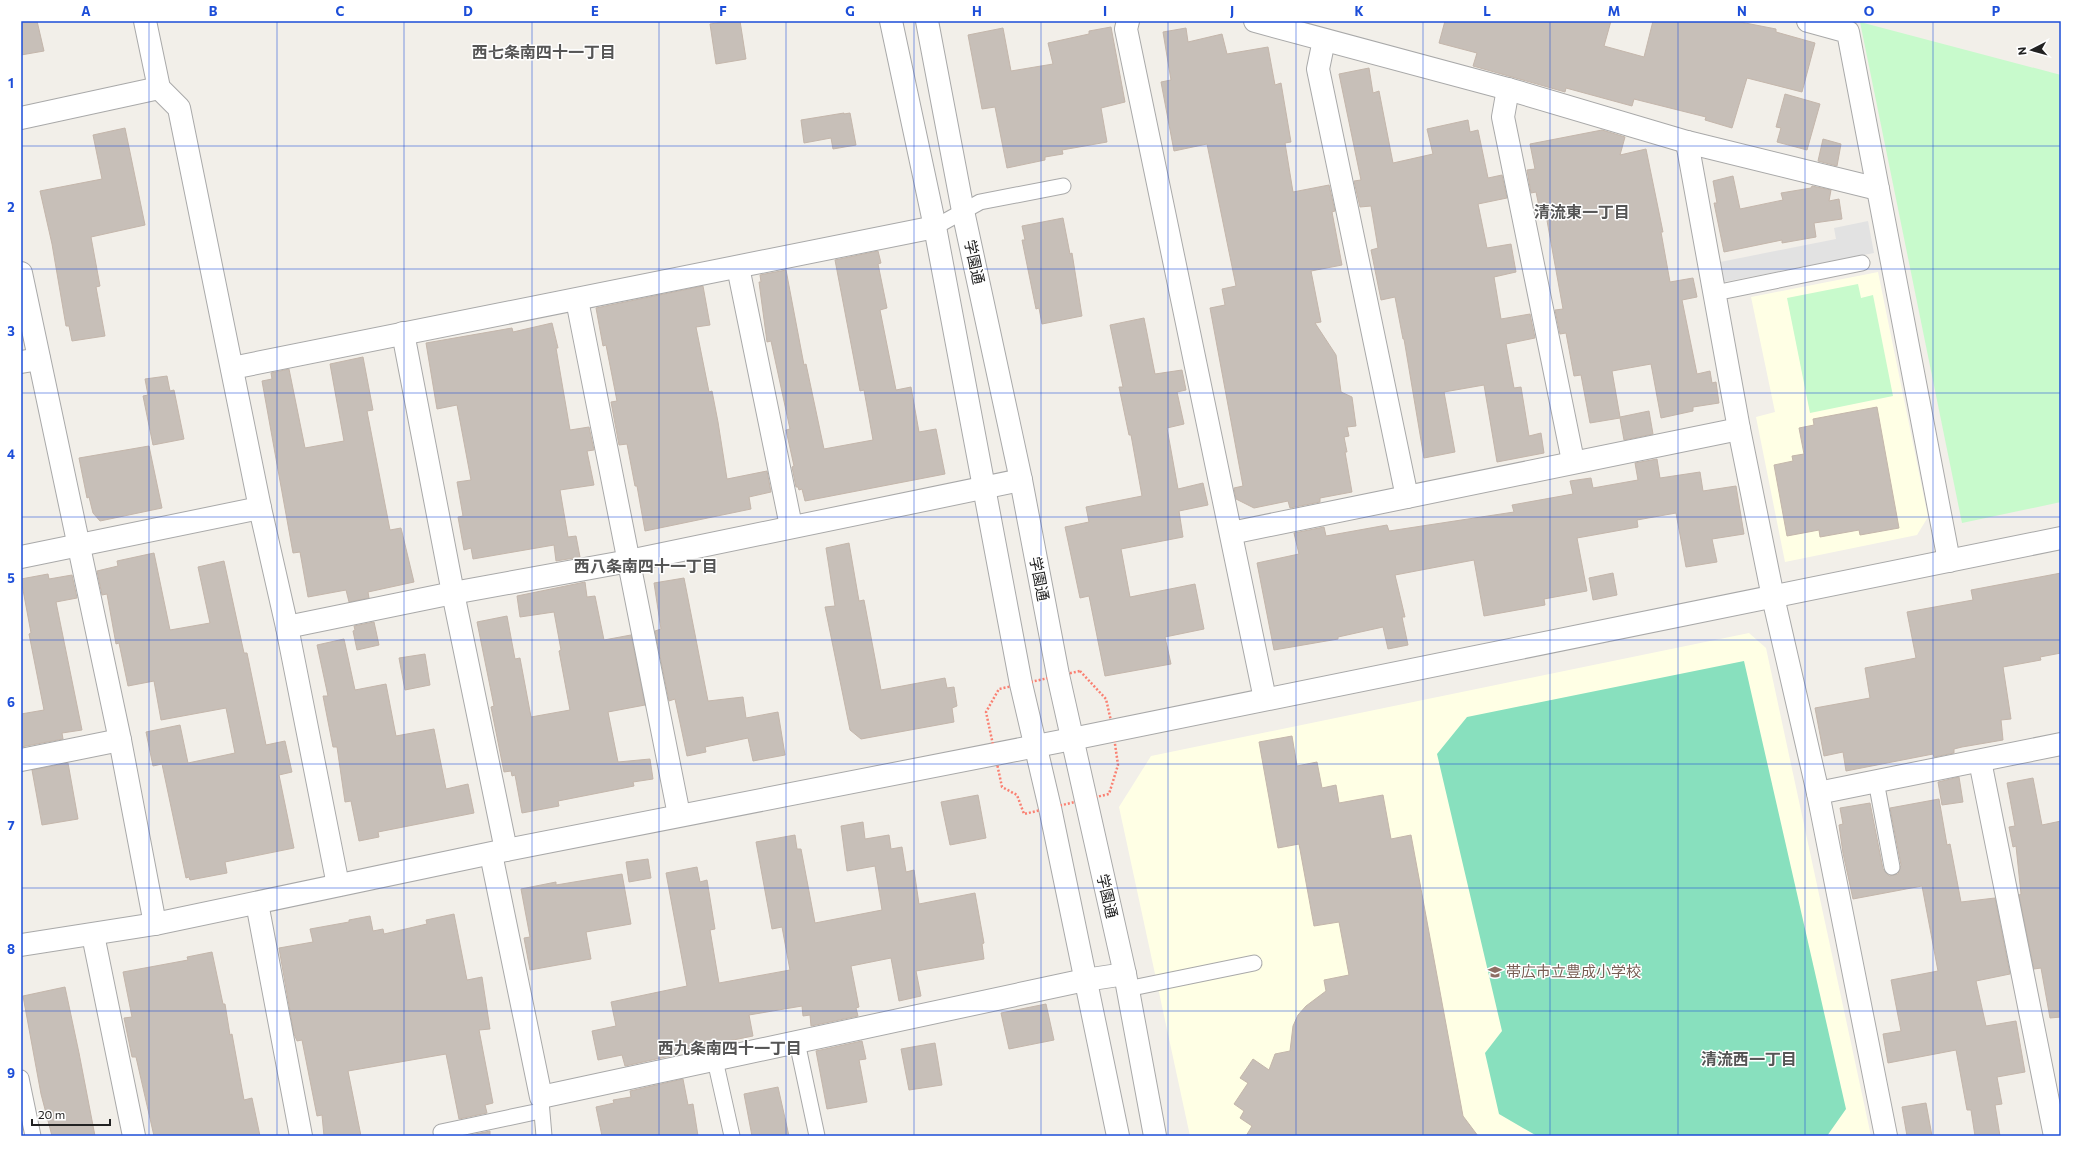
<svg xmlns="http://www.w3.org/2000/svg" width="2082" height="1157" font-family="Commissioner,'Noto Sans JP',sans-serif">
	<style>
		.education { fill: #ffffe5 }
		.park { fill: #c8facc }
		.pitch { fill: #88e0be }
		.parking { fill: #e2e2e2 }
		.building { fill: #c7bfb8; stroke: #c4b6ab }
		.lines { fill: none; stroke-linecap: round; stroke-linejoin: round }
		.service-casing { stroke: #a9a9a9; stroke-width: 17 }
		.minor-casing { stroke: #a9a9a9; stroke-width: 24 }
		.tertiary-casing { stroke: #a9a9a9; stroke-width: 24 }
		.path { stroke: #fa8072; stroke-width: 2.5; stroke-dasharray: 2 2; stroke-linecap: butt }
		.service { stroke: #fff; stroke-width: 15 }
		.minor { stroke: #fff; stroke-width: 22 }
		.tertiary { stroke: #fff; stroke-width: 22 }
		.grid { fill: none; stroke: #1d4ed8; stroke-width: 1; stroke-opacity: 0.55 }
		.labels { text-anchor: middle; stroke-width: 3; stroke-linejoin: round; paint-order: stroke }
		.street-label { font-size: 15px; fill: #222; stroke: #fff }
		.education-label { font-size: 15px; fill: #785e54; stroke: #fff; text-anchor: start }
		.neighbourhood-label { font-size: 16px; font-weight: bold; fill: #555; stroke: #fff }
		.neatline { fill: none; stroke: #1d4ed8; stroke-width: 1.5 }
		.grid-label { font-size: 13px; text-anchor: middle; font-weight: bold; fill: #1d4ed8 }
	</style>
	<rect width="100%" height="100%" fill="#f2efe9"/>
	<g class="education">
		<path d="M 1878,272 L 1928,517 L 1917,535 L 1785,562 L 1756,417 L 1775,412 L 1751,297 Z"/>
		<path d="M 1749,633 L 1766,648 L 1871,1136 L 1190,1136 L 1119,807 L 1151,756 Z"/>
	</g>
	<g class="park">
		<path d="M 1860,22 L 2061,75 L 2061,502 L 1962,523 Z"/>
		<path d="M 1858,284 L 1861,298 L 1873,295 L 1893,396 L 1810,413 L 1787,298 Z"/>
	</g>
	<path class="pitch" d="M 1744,661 L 1846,1109 L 1827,1136 L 1537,1136 L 1499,1114 L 1485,1053 L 1502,1031 L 1437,754 L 1467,717 Z"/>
	<path class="parking" d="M 1868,221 L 1874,253 L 1724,282 L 1720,262 L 1836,239 L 1834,228 Z"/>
	<g class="building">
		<path d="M 21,21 L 37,21 L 44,51 L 21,55 Z"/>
		<path d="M 730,21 L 740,21 L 746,59 L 716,64 L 710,24 Z"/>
		<path d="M 1445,21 L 1611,21 L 1604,46 L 1644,57 L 1653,21 L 1735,21 L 1776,29 L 1776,32 L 1815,43 L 1802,92 L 1747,78 L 1732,128 L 1705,120 L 1706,117 L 1634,99 L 1632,106 L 1566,88 L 1565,92 L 1537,84 L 1473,66 L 1477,53 L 1439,43 Z"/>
		<path d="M 1111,27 L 1125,102 L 1101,108 L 1107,142 L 1062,150 L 1063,154 L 1045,157 L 1045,160 L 1007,168 L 995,107 L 982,109 L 968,35 L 1003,28 L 1011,71 L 1053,64 L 1048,43 L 1089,34 L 1089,31 Z"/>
		<path d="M 1186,28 L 1188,42 L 1222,34 L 1227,54 L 1268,47 L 1275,85 L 1281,83 L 1291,142 L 1285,143 L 1293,192 L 1329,185 L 1335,211 L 1332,212 L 1342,265 L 1311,271 L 1321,322 L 1315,323 L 1336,355 L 1341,392 L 1352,397 L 1356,426 L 1347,427 L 1349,436 L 1344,437 L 1347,452 L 1345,452 L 1352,492 L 1320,498 L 1320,502 L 1290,508 L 1288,501 L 1254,508 L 1236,499 L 1234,488 L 1243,486 L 1210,308 L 1225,305 L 1222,289 L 1236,286 L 1207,144 L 1174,151 L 1161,82 L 1171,80 L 1163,32 Z"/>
		<path d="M 1369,68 L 1373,93 L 1379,91 L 1393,163 L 1433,154 L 1427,129 L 1468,120 L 1470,132 L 1478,130 L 1488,178 L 1502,175 L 1507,198 L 1478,204 L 1487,248 L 1511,244 L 1516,272 L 1494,277 L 1501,319 L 1530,314 L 1535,338 L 1506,344 L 1514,388 L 1521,387 L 1529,436 L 1541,433 L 1544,453 L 1497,462 L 1484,385 L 1444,392 L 1455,452 L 1424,458 L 1404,339 L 1403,339 L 1395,297 L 1381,300 L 1371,250 L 1378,248 L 1371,206 L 1360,207 L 1354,181 L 1361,180 L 1339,74 Z"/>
		<path d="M 1785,94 L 1820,104 L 1807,150 L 1777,142 L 1781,128 L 1776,127 Z"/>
		<path d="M 844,113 L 844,114 L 850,113 L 856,145 L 833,149 L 831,138 L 804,143 L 801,120 Z"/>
		<path d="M 125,128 L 145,225 L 91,237 L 100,286 L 96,287 L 105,336 L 72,341 L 69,326 L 66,326 L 52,244 L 40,191 L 102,179 L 93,135 Z"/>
		<path d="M 1602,130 L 1625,137 L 1620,155 L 1646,149 L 1663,232 L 1661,232 L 1670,282 L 1693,278 L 1697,297 L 1682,300 L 1697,374 L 1710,371 L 1712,383 L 1716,382 L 1719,403 L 1693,407 L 1693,411 L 1661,418 L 1651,364 L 1612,371 L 1620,417 L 1649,411 L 1653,434 L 1624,440 L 1620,418 L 1590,423 L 1581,375 L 1574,376 L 1566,333 L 1560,334 L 1555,310 L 1563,309 L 1546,215 L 1541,216 L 1536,192 L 1531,193 L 1527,170 L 1535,169 L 1530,144 Z"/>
		<path d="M 1823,139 L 1841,144 L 1837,166 L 1818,161 Z"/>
		<path d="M 1733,176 L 1740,209 L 1783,200 L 1781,193 L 1811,188 L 1812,186 L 1831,190 L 1829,201 L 1839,199 L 1842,219 L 1814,223 L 1816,237 L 1782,243 L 1782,240 L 1724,252 L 1714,203 L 1717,203 L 1713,181 Z"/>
		<path d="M 1063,218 L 1070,254 L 1072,253 L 1082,316 L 1042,324 L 1039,308 L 1036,309 L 1022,240 L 1025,240 L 1022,226 Z"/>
		<path d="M 878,251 L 881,263 L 878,264 L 887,308 L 880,310 L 896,390 L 911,387 L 919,432 L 936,429 L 945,474 L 805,501 L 802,489 L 799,490 L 798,487 L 796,487 L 792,467 L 794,466 L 786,430 L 790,429 L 771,341 L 767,342 L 759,282 L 761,282 L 760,275 L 786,270 L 804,365 L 806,364 L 824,449 L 873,440 L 864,390 L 860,391 L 835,260 Z"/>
		<path d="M 703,286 L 710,325 L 696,327 L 709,392 L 712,391 L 718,422 L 727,479 L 767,471 L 771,492 L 749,497 L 751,509 L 645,531 L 637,486 L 635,486 L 627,444 L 619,445 L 611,402 L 617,401 L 606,345 L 603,346 L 596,308 Z"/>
		<path d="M 1144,318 L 1155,374 L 1182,370 L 1186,390 L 1177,392 L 1184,424 L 1167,428 L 1178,489 L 1203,483 L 1208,505 L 1179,511 L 1183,537 L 1121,549 L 1130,597 L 1195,584 L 1204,629 L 1165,637 L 1171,664 L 1105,676 L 1089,596 L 1080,598 L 1065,527 L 1089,522 L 1086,507 L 1142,496 L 1131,435 L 1129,435 L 1119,387 L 1123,387 L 1110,325 Z"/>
		<path d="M 552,323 L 558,348 L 556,348 L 570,430 L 589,427 L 594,450 L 587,451 L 594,485 L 560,490 L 568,537 L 576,536 L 580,557 L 556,561 L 554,545 L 473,559 L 471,548 L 464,550 L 458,517 L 463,516 L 457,482 L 471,480 L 457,405 L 437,409 L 426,343 L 512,328 L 513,332 Z"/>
		<path d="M 363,357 L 373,410 L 367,411 L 390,530 L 401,528 L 414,582 L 368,592 L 369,598 L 349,602 L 346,590 L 308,597 L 300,552 L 293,553 L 262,381 L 272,379 L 271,373 L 289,369 L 305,448 L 344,441 L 330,364 Z"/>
		<path d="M 167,376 L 170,391 L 174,390 L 184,439 L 153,445 L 143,396 L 148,395 L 145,379 Z"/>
		<path d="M 1877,407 L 1899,528 L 1860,535 L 1859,530 L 1820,537 L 1819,530 L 1787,536 L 1774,465 L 1793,461 L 1792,456 L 1804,454 L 1799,428 L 1814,425 L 1813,419 Z"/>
		<path d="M 149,446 L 162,508 L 100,521 L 93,513 L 89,497 L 87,498 L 79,458 Z"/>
		<path d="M 1657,459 L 1660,478 L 1700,472 L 1703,491 L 1736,486 L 1744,534 L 1712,539 L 1717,562 L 1686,567 L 1676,513 L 1637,520 L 1638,527 L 1577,538 L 1587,591 L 1544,599 L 1545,605 L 1484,616 L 1474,560 L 1395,575 L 1405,617 L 1402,617 L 1408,645 L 1388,649 L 1383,627 L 1338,637 L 1338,639 L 1274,650 L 1257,563 L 1299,554 L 1294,533 L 1324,527 L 1326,536 L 1387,525 L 1389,531 L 1514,512 L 1512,505 L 1573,494 L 1570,481 L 1591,478 L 1593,488 L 1638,480 L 1635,463 Z"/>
		<path d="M 849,543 L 859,601 L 864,600 L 881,690 L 945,678 L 947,688 L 954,687 L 957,706 L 952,708 L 954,722 L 861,739 L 850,730 L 825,607 L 835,606 L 826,548 Z"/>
		<path d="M 154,553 L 170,630 L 210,623 L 198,567 L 224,561 L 244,653 L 247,653 L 266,745 L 285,741 L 292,772 L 279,775 L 294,848 L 225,862 L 227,873 L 190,880 L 189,877 L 186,878 L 162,764 L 153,766 L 146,732 L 180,725 L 188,763 L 235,753 L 226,708 L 161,720 L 154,681 L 128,686 L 119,643 L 116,644 L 107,594 L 102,595 L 97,571 L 118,566 L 117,561 Z"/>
		<path d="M 1613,573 L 1617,595 L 1593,600 L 1589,578 Z"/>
		<path d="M 2061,573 L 2061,653 L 2040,657 L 2041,660 L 2003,667 L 2011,719 L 2001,720 L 2003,740 L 1962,747 L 1954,749 L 1954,753 L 1934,757 L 1933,754 L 1846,771 L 1843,752 L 1824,756 L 1815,708 L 1870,698 L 1865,668 L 1916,658 L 1907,612 L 1973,600 L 1971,590 Z"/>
		<path d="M 48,574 L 49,579 L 72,575 L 77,598 L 56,602 L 82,730 L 62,733 L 63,739 L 21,747 L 21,714 L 44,710 L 29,634 L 31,633 L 21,579 Z"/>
		<path d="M 684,578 L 708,701 L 743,697 L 746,718 L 778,712 L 785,755 L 753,761 L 748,738 L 705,747 L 706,752 L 687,756 L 675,699 L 669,701 L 655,631 L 661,629 L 654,583 Z"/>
		<path d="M 585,582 L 587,597 L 595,596 L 604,640 L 631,635 L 645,705 L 608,712 L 618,762 L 650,759 L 653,779 L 633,782 L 634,786 L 558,801 L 559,806 L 522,813 L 515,775 L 512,776 L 511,771 L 504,772 L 491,707 L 494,706 L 477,622 L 507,616 L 515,659 L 520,658 L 531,717 L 570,710 L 559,651 L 561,650 L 554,612 L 520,617 L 517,596 Z"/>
		<path d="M 374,622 L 379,645 L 357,650 L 353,631 L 355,630 L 354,626 Z"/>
		<path d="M 344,639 L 355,690 L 386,684 L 396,736 L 434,729 L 446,789 L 468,784 L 474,813 L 378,832 L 379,837 L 359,841 L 351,801 L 345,802 L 337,747 L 333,747 L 323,696 L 328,696 L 317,645 Z"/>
		<path d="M 425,654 L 430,685 L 405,690 L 399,658 Z"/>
		<path d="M 1292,736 L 1297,766 L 1317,762 L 1322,788 L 1336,785 L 1339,803 L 1383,795 L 1391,839 L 1411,835 L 1463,1116 L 1478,1136 L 1246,1136 L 1252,1126 L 1240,1118 L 1244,1111 L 1234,1104 L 1248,1083 L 1240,1078 L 1253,1059 L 1269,1070 L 1275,1054 L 1290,1051 L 1293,1026 L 1298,1015 L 1306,1006 L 1326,991 L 1324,980 L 1349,975 L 1339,922 L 1314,926 L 1299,844 L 1278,848 L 1259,742 Z"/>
		<path d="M 68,763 L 78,819 L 42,825 L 32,770 Z"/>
		<path d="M 1959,777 L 1963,802 L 1942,805 L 1938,782 Z"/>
		<path d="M 2033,778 L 2042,825 L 2061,821 L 2061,1017 L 2050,1018 L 2041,968 L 2034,969 L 2019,895 L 2021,894 L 2016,846 L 2013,847 L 2009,827 L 2015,826 L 2007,783 Z"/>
		<path d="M 978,795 L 986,838 L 950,845 L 941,802 Z"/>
		<path d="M 1939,799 L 1947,845 L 1950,844 L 1961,902 L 1995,898 L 2010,974 L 1976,981 L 1986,1026 L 2016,1021 L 2025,1072 L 1997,1077 L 2002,1104 L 1995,1105 L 2000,1136 L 1975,1136 L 1971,1110 L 1967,1110 L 1956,1050 L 1888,1063 L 1883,1034 L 1901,1031 L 1891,980 L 1938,971 L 1922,886 L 1853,899 L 1843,853 L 1839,825 L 1843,824 L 1840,808 L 1870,803 L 1883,869 L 1889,876 L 1898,874 L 1901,865 L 1890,808 Z"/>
		<path d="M 863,822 L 865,839 L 889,835 L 891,849 L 902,847 L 906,872 L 914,870 L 919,904 L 975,893 L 984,943 L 982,944 L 984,959 L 916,971 L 921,996 L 899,1001 L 891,958 L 851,966 L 859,1007 L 856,1008 L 858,1016 L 811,1026 L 810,1015 L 803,1016 L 802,1006 L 749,1015 L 753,1036 L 679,1051 L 679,1054 L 625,1066 L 622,1055 L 598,1060 L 592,1031 L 616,1026 L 611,1002 L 687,986 L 666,873 L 697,867 L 700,882 L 707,880 L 715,929 L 710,930 L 719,983 L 790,970 L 782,927 L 772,929 L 756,842 L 795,835 L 797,849 L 801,849 L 815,923 L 882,910 L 875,866 L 847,871 L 841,826 Z"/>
		<path d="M 648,859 L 651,878 L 629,882 L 626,862 Z"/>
		<path d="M 622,874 L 631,924 L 586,932 L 591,959 L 530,970 L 524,938 L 530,937 L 521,889 L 556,882 L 556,885 Z"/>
		<path d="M 454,914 L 467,980 L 482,977 L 490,1029 L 479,1030 L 493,1103 L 485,1105 L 487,1113 L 459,1119 L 446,1054 L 348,1071 L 361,1136 L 324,1136 L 322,1115 L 317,1116 L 302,1040 L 297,1041 L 294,1034 L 279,948 L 313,942 L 310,929 L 349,922 L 349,920 L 370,916 L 373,931 L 383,929 L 384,934 L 427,924 L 426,920 Z"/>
		<path d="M 212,952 L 223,1004 L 225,1004 L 230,1035 L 232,1034 L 244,1100 L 252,1098 L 260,1136 L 154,1136 L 136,1057 L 132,1057 L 124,1018 L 132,1017 L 123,972 L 188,960 L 187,957 Z"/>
		<path d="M 65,987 L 79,1053 L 95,1136 L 52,1136 L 41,1094 L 23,996 Z"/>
		<path d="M 1046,1004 L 1054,1040 L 1009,1049 L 1001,1013 Z"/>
		<path d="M 862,1041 L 866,1059 L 859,1060 L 867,1102 L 827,1109 L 816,1051 Z"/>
		<path d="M 935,1043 L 942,1085 L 909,1090 L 901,1049 Z"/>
		<path d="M 683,1079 L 688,1105 L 693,1104 L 698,1136 L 602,1136 L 596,1107 L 614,1103 L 613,1100 L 631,1097 L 630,1091 Z"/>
		<path d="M 778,1087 L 789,1136 L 752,1136 L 744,1094 Z"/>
		<path d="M 1926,1103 L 1932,1136 L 1907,1136 L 1902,1107 Z"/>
		<path d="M 490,1131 L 490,1136 L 466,1136 Z"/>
	</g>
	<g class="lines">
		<defs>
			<g id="service">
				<path d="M 935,227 L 980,202 L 1063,186"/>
				<path d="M 1715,293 L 1862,263"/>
				<path d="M 1876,781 L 1892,867"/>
				<path d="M 1127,989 L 1254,963"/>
				<path d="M 797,1042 L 817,1136"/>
				<path d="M 715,1060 L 732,1136"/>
				<path d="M 21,1078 L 33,1136"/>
				<path d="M 541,1101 L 544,1136"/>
				<path d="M 442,1136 L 441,1132 L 540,1111"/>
			</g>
			<g id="minor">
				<path d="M 145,21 L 159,88 L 179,108 L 260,508 L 287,627 L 338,885"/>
				<path d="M 1128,21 L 1126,29 L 1265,699"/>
				<path d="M 1255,21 L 1508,89 L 1687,142 L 1878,189"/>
				<path d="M 1808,21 L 1848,32 L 1949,561"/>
				<path d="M 1324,40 L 1318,69 L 1407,497"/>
				<path d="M 1508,89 L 1503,117 L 1573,461"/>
				<path d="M 21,118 L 159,88"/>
				<path d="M 1687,142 L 1739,429 L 1773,597 L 1818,793 L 1886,1136"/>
				<path d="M 738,267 L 791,526"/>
				<path d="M 21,273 L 120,740 L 155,924"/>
				<path d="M 577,300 L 679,815"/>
				<path d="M 403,333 L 453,593 L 506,850"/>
				<path d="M 21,362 L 39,359"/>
				<path d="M 232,368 L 935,227"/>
				<path d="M 1231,533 L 1739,429"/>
				<path d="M 21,557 L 260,508"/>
				<path d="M 287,627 L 453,593 L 629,561 L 1021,480"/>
				<path d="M 21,760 L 120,740"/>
				<path d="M 1980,761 L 2055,1136"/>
				<path d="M 1818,793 L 2061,744"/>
				<path d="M 491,854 L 541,1097 L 1085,980 L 1125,974"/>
				<path d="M 257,903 L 301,1136"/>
				<path d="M 93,935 L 134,1136"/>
			</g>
			<g id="tertiary">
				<path d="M 891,21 L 935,227 L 1021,684 L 1050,808 L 1118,1136"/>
				<path d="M 927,21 L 963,211 L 1021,480 L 1058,675 L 1125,974 L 1155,1136"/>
				<path d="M 21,945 L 155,924 L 506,850 L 1072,739 L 2061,538"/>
			</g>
		</defs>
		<use href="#service" class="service-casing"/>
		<use href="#minor" class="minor-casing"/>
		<use href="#tertiary" class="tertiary-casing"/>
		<path class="path" d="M 1080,671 L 1106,699 L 1113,730 L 1118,765 L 1109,794 L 1024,814 L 1017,795 L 1002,787 L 986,712 L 999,689 Z"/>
		<use href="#service" class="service"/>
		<use href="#minor" class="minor"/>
		<use href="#tertiary" class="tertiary"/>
	</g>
	<path class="grid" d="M 149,21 L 149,1136M 277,21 L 277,1136M 404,21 L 404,1136M 532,21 L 532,1136M 659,21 L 659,1136M 786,21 L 786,1136M 914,21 L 914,1136M 1041,21 L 1041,1136M 1168,21 L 1168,1136M 1296,21 L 1296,1136M 1423,21 L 1423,1136M 1550,21 L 1550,1136M 1678,21 L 1678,1136M 1805,21 L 1805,1136M 1933,21 L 1933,1136M 21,146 L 2061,146M 21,269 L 2061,269M 21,393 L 2061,393M 21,517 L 2061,517M 21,640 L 2061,640M 21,764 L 2061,764M 21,888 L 2061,888M 21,1011 L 2061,1011"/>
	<defs>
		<symbol id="school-bare" viewBox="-9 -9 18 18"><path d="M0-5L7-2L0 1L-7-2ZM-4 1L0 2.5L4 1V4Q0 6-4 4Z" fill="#8d6e63" stroke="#fff" stroke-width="2.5" paint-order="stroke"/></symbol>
	</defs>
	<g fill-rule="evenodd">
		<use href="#school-bare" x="1485" y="962" width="20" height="20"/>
	</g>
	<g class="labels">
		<g class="street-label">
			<text transform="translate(974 262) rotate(78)" y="5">学園通</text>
			<text transform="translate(1039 579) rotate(79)" y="5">学園通</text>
			<text transform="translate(1107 896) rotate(77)" y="5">学園通</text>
		</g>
		<g class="education-label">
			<text x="1506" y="977">帯広市立豊成小学校</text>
		</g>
		<g class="neighbourhood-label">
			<text x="544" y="58">西七条南四十一丁目</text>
			<text x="1582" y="218">清流東一丁目</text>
			<text x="646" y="572">西八条南四十一丁目</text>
			<text x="730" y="1054">西九条南四十一丁目</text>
			<text x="1749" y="1065">清流西一丁目</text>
		</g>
	</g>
	<rect width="2082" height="1157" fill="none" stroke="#ffffff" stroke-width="44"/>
	<g transform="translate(2032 50) rotate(264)" stroke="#ffffff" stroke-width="3" paint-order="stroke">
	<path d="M0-3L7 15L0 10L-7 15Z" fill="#222222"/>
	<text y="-6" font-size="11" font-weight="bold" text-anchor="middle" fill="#222222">N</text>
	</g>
	<path d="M32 1119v6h78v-6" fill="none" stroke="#222222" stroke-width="2"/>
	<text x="38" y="1119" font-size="12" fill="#222222" stroke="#ffffff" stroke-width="3" paint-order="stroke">20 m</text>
	<rect x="22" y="22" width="2038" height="1113" class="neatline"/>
	<g class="grid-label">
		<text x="86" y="16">A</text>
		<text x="213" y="16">B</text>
		<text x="340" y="16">C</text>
		<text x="468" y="16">D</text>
		<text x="595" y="16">E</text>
		<text x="723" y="16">F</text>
		<text x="850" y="16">G</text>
		<text x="977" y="16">H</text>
		<text x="1105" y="16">I</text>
		<text x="1232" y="16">J</text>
		<text x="1359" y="16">K</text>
		<text x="1487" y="16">L</text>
		<text x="1614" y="16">M</text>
		<text x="1742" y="16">N</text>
		<text x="1869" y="16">O</text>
		<text x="1996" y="16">P</text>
		<text x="11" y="88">1</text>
		<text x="11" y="212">2</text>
		<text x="11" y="336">3</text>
		<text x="11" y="459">4</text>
		<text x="11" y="583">5</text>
		<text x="11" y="707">6</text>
		<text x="11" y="830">7</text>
		<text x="11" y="954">8</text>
		<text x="11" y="1078">9</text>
	</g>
</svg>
